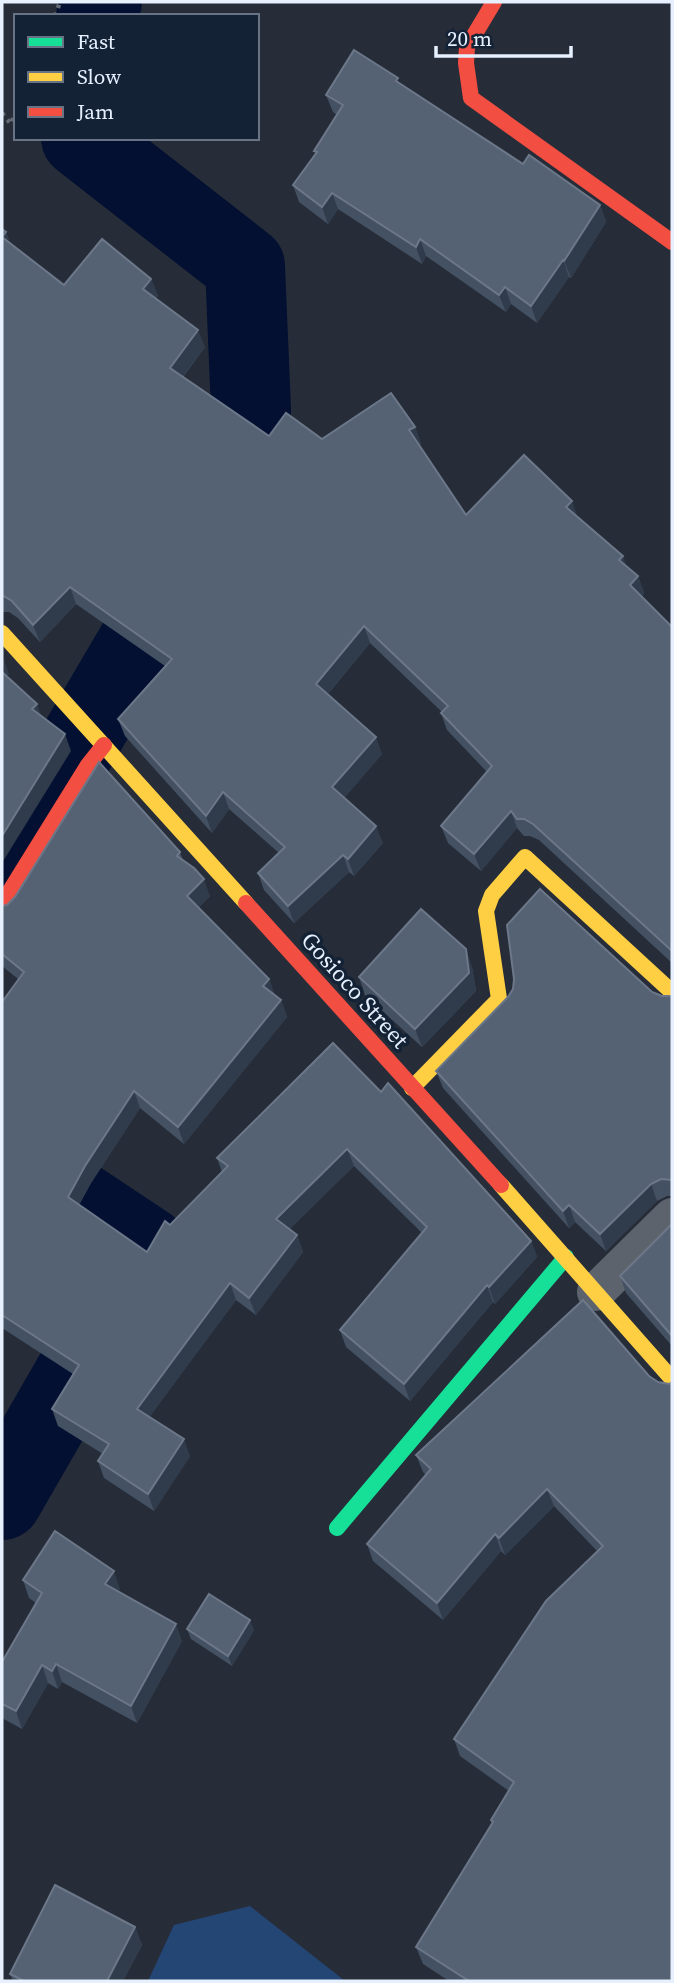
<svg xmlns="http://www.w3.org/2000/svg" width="674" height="1983" font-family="'Source Serif 4',serif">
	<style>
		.green { fill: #244675 }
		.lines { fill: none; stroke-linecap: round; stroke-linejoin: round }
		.river { stroke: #031031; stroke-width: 80 }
		.path { stroke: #646a73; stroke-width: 4.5; stroke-dasharray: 3.5 5; stroke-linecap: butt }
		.street { stroke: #5d636c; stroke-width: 38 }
		.fast { stroke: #16e098; stroke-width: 16 }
		.slow { stroke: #ffcf43; stroke-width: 16 }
		.jam { stroke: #f24e42; stroke-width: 16 }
		.wall { fill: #435163 }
		.shaded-wall { fill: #303b4b }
		.building { fill: #556273; stroke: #6c7889; stroke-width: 2 }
		.labels { text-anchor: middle; stroke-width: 7; stroke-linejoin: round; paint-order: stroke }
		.street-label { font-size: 23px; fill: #e6f0fe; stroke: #142236 }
	</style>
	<rect width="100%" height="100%" fill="#262d39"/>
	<path class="green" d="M 250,1906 L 345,1981 L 148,1981 L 174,1925 Z"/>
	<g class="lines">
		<g class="river">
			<path d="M 96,16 L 102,2"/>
			<path d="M 13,855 L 164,598 L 249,464 L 251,410 L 245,266 L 81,138"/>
			<path d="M 2,1150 L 148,1247 L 2,1500"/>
		</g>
		<g class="path">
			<path d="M 55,16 L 60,2"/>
			<path d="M 2,113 L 11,124 L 16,111"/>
		</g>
		<path class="street" d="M 596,1292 L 672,1217"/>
		<path class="fast" d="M 337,1528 L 566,1257"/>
		<g class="slow">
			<path d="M 2,633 L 246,903"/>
			<path d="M 412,1088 L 499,999 L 486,911 L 492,895 L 525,857 L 672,992"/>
			<path d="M 501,1185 L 672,1379"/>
		</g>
		<g class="jam">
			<path d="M 494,2 L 467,47 L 466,63 L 471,98 L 672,242"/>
			<path d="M 3,902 L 88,765 L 104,745"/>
			<path d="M 246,903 L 501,1185"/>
		</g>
	</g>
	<g class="wall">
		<path d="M 400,84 L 523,164 L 600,205 L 606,222 L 571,278 L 569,277 L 537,323 L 511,304 L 506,312 L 426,256 L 422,264 L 338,209 L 328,224 L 299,202 L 293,185 L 316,154 L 314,151 L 337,115 L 333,112 L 326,95 Z"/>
		<path d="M 2,229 L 6,232 L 10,243 L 64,285 L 151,279 L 158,296 L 156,298 L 205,347 L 183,377 L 269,436 L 322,439 L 415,427 L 421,444 L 419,445 L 466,515 L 578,518 L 627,567 L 638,576 L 644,593 L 642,596 L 672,627 L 672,963 L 539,840 L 530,836 L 524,836 L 517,828 L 481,871 L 448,843 L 441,826 L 487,772 L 447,730 L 441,713 L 442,712 L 370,643 L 328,694 L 382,754 L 344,798 L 383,843 L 354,876 L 349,872 L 294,923 L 264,890 L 258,873 L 279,853 L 229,809 L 212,833 L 125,736 L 118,719 L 165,666 L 76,604 L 40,642 L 18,618 L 9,612 L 2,612 Z"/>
		<path d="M 180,852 L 183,860 L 210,896 L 198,908 L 269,979 L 275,996 L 281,1000 L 287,1017 L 184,1144 L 140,1108 L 91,1183 L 79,1205 L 147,1252 L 170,1225 L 222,1172 L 217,1158 L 333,1043 L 531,1241 L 537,1257 L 495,1304 L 493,1302 L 410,1401 L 346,1347 L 340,1330 L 422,1233 L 354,1166 L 289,1229 L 297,1235 L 303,1252 L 256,1315 L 236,1300 L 149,1417 L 190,1456 L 154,1511 L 104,1478 L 98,1461 L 103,1454 L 58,1426 L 52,1409 L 73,1374 L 2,1328 L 2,1002 L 18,979 L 2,966 L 2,906 Z"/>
		<path d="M 472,967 L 476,991 L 422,1047 L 365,995 L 359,977 Z"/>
		<path d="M 652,992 L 662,996 L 672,996 L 672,1196 L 667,1196 L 657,1201 L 606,1251 L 575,1222 L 569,1228 L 443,1088 L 436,1071 Z"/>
		<path d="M 672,1224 L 672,1346 L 626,1293 L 620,1276 Z"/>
		<path d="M 649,1376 L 658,1382 L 669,1384 L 672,1981 L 449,1981 L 423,1964 L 416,1947 L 492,1823 L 491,1820 L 509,1791 L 460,1756 L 454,1739 L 598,1552 L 554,1506 L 505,1555 L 501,1551 L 443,1620 L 373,1561 L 367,1544 L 426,1475 L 423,1472 L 416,1455 Z"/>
		<path d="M 23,1580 L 120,1589 L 118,1591 L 182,1641 L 137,1723 L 62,1682 L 58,1689 L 48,1683 L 22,1729 L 2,1718 L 2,1662 L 36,1603 L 29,1598 Z"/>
		<path d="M 187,1629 L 254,1630 L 232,1666 L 191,1639 Z"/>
		<path d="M 135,1927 L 142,1945 L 123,1981 L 13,1981 L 10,1974 Z"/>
	</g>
	<g class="shaded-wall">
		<path d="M 332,193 L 338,209 L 328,224 L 322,207 Z"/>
		<path d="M 600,205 L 606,222 L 571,278 L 564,261 Z"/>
		<path d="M 6,232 L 12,249 L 2,237 Z"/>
		<path d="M 420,239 L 426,256 L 422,264 L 416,247 Z"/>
		<path d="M 563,260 L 569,277 L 537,323 L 531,306 Z"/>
		<path d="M 151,279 L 158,296 L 149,306 L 143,289 Z"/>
		<path d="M 505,287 L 511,304 L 506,312 L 499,295 Z"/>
		<path d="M 198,330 L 205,347 L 176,385 L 170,368 Z"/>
		<path d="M 415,427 L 421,444 L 416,447 L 409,430 Z"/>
		<path d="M 572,501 L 578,518 L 566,507 Z"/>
		<path d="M 623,556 L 629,573 L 619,560 Z"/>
		<path d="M 638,576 L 644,593 L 637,602 L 630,585 Z"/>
		<path d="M 70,587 L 76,604 L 40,642 L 33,625 Z"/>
		<path d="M 364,626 L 370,643 L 322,701 L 316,684 Z"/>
		<path d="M 3,657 L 9,674 L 2,682 L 2,658 Z"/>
		<path d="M 37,704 L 43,721 L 32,709 Z"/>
		<path d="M 65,734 L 71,751 L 2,863 L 2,836 Z"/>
		<path d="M 376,737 L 382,754 L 339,804 L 332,787 Z"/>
		<path d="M 223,792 L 229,809 L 212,833 L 206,816 Z"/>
		<path d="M 511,811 L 517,828 L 481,871 L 474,854 Z"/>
		<path d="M 376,826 L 383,843 L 354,876 L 348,859 Z"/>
		<path d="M 343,855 L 349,872 L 294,923 L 288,906 Z"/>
		<path d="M 204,879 L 210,896 L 193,913 L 187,896 Z"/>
		<path d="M 466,949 L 472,967 L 476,991 L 422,1047 L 415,1029 Z"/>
		<path d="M 269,979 L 275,996 L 263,986 Z"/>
		<path d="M 281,1000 L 287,1017 L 184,1144 L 178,1127 Z"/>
		<path d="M 134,1091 L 140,1108 L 91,1183 L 74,1214 L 68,1197 L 85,1166 Z"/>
		<path d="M 347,1149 L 354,1166 L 283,1236 L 276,1219 Z"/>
		<path d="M 651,1184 L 657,1201 L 606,1251 L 600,1234 Z"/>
		<path d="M 569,1205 L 575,1222 L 569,1228 L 563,1211 Z"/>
		<path d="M 297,1235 L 303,1252 L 256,1315 L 249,1298 Z"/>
		<path d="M 531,1241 L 537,1257 L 495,1304 L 489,1287 Z"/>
		<path d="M 230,1283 L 236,1300 L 143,1426 L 137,1409 Z"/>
		<path d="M 487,1285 L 493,1302 L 410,1401 L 404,1384 Z"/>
		<path d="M 184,1439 L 190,1456 L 154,1511 L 148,1494 Z"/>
		<path d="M 547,1489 L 554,1506 L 505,1555 L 499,1538 Z"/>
		<path d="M 495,1534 L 501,1551 L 443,1620 L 437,1603 Z"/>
		<path d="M 114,1571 L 120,1589 L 112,1602 L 105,1584 Z"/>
		<path d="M 250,1620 L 254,1630 L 232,1666 L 228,1656 Z"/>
		<path d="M 176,1624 L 182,1641 L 137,1723 L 131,1706 Z"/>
		<path d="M 56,1664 L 62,1682 L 58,1689 L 52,1671 Z"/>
		<path d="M 42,1665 L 48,1683 L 22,1729 L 16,1711 Z"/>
		<path d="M 135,1927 L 142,1945 L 123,1981 L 107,1981 Z"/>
	</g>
	<g class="building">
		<path d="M 354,50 L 398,78 L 396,81 L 523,164 L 529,155 L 600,205 L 564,261 L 563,260 L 531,306 L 505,287 L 499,295 L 420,239 L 416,247 L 332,193 L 322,207 L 293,185 L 317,152 L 314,151 L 343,105 L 326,95 Z"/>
		<path d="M 2,229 L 6,232 L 2,237 L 64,285 L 102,239 L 151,279 L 143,289 L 198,330 L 170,368 L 269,436 L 286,413 L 322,439 L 391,393 L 415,427 L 409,430 L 466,515 L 524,455 L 572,501 L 566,507 L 623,556 L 619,560 L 638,576 L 630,585 L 672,627 L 672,951 L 533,824 L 524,819 L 517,819 L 511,811 L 474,854 L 441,826 L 492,766 L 441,713 L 448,706 L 364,626 L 316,684 L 376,737 L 332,787 L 376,826 L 348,859 L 343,855 L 288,906 L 258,873 L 285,847 L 223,792 L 206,816 L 118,719 L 172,659 L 70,587 L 33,625 L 12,601 L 2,595 Z"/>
		<path d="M 2,672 L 37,704 L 32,709 L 65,734 L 2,836 Z"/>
		<path d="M 99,762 L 180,852 L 177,856 L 194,868 L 204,879 L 187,896 L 269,979 L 263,986 L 281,1000 L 178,1127 L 134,1091 L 85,1166 L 68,1197 L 147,1252 L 165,1221 L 170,1225 L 228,1166 L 217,1158 L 333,1043 L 381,1092 L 388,1083 L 531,1241 L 489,1287 L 487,1285 L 404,1384 L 340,1330 L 427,1227 L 347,1149 L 276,1219 L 297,1235 L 249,1298 L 230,1283 L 137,1409 L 184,1439 L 148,1494 L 98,1461 L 109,1444 L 52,1409 L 79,1365 L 2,1315 L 2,1002 L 24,972 L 2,954 L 2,906 L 7,905 L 15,897 Z"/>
		<path d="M 540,889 L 652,992 L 662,996 L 672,996 L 672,1180 L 661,1179 L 651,1184 L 600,1234 L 569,1205 L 563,1211 L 436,1071 L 508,997 L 513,989 L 514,979 L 507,925 Z"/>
		<path d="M 421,909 L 466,949 L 469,973 L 415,1029 L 359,977 Z"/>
		<path d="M 672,1224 L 672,1336 L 620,1276 Z"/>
		<path d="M 583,1300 L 649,1376 L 658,1382 L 669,1384 L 672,1382 L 672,1981 L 469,1981 L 416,1947 L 493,1822 L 491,1820 L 514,1782 L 454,1739 L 546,1601 L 603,1546 L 547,1489 L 499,1538 L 495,1534 L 437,1603 L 367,1544 L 431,1469 L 416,1455 Z"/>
		<path d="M 55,1531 L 114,1571 L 105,1584 L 176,1624 L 131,1706 L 56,1664 L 52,1671 L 42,1665 L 16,1711 L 2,1704 L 2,1662 L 42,1593 L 23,1580 Z"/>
		<path d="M 209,1594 L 250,1620 L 228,1656 L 187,1629 Z"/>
		<path d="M 55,1885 L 135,1927 L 107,1981 L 24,1981 L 10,1974 Z"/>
	</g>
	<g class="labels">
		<g class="street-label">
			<text transform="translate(355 990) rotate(48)" y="8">Gosioco Street</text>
		</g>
	</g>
	<rect width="674" height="1983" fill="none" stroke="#e6f0fe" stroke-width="7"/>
	<rect x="14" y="14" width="245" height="126" fill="#142236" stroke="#687486" stroke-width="2"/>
	<rect x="28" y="37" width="35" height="10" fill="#16e098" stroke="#687486" stroke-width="2"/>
	<text x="77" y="49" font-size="21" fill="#e6f0fe">Fast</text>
	<rect x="28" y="72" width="35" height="10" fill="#ffcf43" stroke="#687486" stroke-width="2"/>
	<text x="77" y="84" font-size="21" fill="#e6f0fe">Slow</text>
	<rect x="28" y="107" width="35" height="10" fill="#f24e42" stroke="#687486" stroke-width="2"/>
	<text x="77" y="119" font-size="21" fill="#e6f0fe">Jam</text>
	<path d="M436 46v10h135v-10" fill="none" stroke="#e6f0fe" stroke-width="3.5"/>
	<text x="447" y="46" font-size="21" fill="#e6f0fe" stroke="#142236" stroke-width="5" paint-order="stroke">20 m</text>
</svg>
